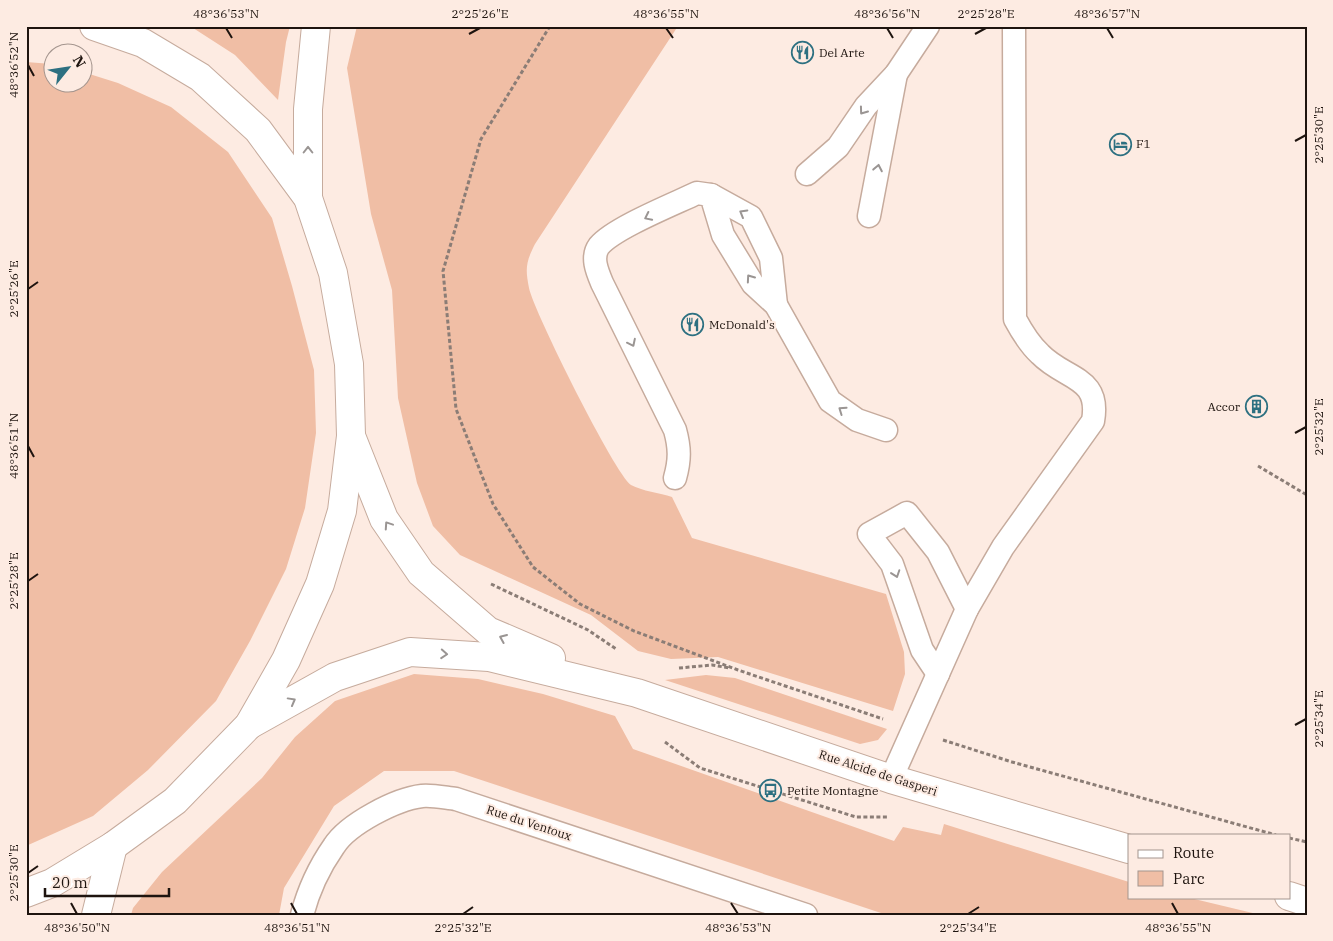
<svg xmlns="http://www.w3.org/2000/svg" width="1333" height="941" font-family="'IBM Plex Serif',serif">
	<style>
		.green { fill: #f0bea5 }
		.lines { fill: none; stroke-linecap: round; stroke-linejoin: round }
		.service-casing { stroke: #c6ab9d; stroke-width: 25 }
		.minor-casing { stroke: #c6ab9d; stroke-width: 30 }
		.secondary-casing { stroke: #c6ab9d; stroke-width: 30 }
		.path { stroke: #8b7d76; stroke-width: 3; stroke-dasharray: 4 2.5; stroke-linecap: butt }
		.service { stroke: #fff; stroke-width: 22 }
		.minor { stroke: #fff; stroke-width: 28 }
		.secondary { stroke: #fff; stroke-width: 28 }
		.oneway { stroke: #9a9593 }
		.ticks { fill: none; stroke: #1e140f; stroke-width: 2 }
		.labels { text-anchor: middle; stroke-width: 4; stroke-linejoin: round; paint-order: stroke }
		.poi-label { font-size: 12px; fill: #1e140f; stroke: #fdebe2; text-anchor: start }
		.street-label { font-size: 12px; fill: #1e140f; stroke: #fdebe2 }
		.neatline { fill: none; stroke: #1e140f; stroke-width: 2 }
		.ticks-label { font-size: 12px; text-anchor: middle; fill: #1e140f }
	</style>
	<rect width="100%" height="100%" fill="#fdebe2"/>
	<g class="green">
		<path d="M 190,26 L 290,26 L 286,42 L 278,100 L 235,55 Z"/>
		<path d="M 357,26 L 678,26 L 535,244 C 526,262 525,268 529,288 C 534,312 615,474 631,485 C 642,491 660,493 672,497 L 692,538 L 886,594 L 904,652 L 905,674 L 893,711 L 718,657 L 671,659 L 638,651 L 591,615 L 460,555 L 433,526 L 417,483 L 398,398 L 392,290 L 371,214 L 347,68 Z"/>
		<path d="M 26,62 L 52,64 L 52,82 L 82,82 L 83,72 L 118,83 L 171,107 L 228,152 L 272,218 L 292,286 L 314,370 L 316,433 L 305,508 L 286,569 L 250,641 L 216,701 L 148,770 L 93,816 L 26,846 Z"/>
		<path d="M 414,674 L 478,679 L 543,694 L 615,716 L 633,749 L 894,841 L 903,827 L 941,835 L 944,824 L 1129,882 L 1129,897 L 1186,897 L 1261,915 L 887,915 L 454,771 L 384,771 L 334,806 L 284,888 L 279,915 L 131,915 L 133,908 L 162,872 L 262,778 L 295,737 L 335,701 Z"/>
		<path d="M 706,675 L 735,678 L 887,729 L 878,740 L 860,744 L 665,680 Z"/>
	</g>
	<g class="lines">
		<defs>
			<g id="service">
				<path d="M 807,174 L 838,147 L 866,106 L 896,74 L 928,26"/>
				<path d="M 711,195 L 751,217 L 771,258 L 776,305"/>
				<path d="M 869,216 L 896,74"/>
				<path d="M 675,478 C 680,460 680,448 675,430 L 602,283 C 597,271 591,257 599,246 C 614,228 674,204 697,193 L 711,195 L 723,235 L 753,284 L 776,305 L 830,401 L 857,420 L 886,430"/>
				<path d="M 938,674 L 922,650 L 892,564 L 869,534 L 907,513 L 938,552 L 967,609"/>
				<path d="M 891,779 L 967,609 L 1003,547 L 1093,421 C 1101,376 1065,380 1040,354 C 1029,344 1022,332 1015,319 L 1014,26"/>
				<path d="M 302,915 C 308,892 320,866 334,846 C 348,824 396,799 422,796 C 433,795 446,798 456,799 L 806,915"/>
			</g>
			<g id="minor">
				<path d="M 351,436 L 384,519 L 421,573 L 488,631 L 551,658"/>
				<path d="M 249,725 L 335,677 L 410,652 L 489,657 L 637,693 L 891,779 L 1129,849"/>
				<path d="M 1289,896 L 1307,902"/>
			</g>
			<g id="secondary">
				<path d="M 308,198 L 308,109 L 316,26"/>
				<path d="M 26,893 L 52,883 L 113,846 L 175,801 L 249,725 L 286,660 L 320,584 L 342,511 L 351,436 L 349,364 L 333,273 L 308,198 L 258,130 L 200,77 L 143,43 L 94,26"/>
				<path d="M 96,915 L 113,846"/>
			</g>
		</defs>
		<use href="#service" class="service-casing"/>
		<use href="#minor" class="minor-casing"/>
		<use href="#secondary" class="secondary-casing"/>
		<g class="path">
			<path d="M 550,26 L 481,139 L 443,271 L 456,409 L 493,504 L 533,567 L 580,604 L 634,631 L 738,670 L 883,719"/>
			<path d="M 1258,466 L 1307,495"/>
			<path d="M 491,584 L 588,630 L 616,649"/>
			<path d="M 679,668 L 712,665 L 730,668"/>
			<path d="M 943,740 L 1012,762 L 1276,835"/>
			<path d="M 665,742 L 700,768 L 856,817 L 888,817"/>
			<path d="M 1289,838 L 1307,842"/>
		</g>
		<use href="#service" class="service"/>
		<use href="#minor" class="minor"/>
		<use href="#secondary" class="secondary"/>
	</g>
	<defs><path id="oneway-chevron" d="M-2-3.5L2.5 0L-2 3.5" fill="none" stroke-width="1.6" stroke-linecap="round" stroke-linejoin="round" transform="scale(1.25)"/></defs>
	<g class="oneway">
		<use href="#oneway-chevron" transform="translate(863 111) rotate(126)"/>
		<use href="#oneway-chevron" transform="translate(308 150) rotate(-90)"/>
		<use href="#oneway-chevron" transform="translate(878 168) rotate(-79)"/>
		<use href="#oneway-chevron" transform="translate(743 213) rotate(-150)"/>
		<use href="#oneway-chevron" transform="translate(648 217) rotate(154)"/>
		<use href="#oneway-chevron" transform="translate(750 278) rotate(-125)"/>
		<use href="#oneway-chevron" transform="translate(632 343) rotate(64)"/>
		<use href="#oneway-chevron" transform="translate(842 410) rotate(-145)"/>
		<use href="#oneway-chevron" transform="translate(388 525) rotate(-124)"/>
		<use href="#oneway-chevron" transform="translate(896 574) rotate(71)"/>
		<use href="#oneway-chevron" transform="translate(503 638) rotate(-157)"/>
		<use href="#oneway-chevron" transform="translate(444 654) rotate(4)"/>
		<use href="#oneway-chevron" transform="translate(292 701) rotate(-29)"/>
	</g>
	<path class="ticks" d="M 226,28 L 232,38M 666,28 L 673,38M 887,28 L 893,38M 1107,28 L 1113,38M 469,34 L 480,28M 975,34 L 986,28M 28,65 L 34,76M 1295,141 L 1306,135M 28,289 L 38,282M 1295,433 L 1306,427M 28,446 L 34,457M 28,581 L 38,574M 1295,725 L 1306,719M 28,873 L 38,866M 71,903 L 77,914M 291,903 L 297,914M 731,903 L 738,914M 1172,903 L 1178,914M 463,914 L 473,907M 968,914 L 979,907"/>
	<defs>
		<symbol id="restaurant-ring" viewBox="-11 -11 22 22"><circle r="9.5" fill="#fdebe2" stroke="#2d7081" stroke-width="1.5"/><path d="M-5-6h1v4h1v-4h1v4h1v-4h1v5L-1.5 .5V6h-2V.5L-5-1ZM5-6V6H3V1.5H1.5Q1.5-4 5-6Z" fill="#2d7081"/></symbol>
		<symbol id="hotel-ring" viewBox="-11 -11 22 22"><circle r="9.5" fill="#fdebe2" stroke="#2d7081" stroke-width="1.5"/><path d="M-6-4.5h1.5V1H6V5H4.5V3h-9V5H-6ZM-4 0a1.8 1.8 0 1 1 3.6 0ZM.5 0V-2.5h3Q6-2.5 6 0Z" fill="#2d7081"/></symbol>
		<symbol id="building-ring" viewBox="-11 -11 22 22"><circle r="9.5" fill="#fdebe2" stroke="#2d7081" stroke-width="1.5"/><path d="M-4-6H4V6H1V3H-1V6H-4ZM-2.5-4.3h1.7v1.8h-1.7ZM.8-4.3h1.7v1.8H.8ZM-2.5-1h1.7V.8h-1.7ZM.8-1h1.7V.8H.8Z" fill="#2d7081"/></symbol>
		<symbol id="bus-ring" viewBox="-11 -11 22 22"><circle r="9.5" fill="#fdebe2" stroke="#2d7081" stroke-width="1.5"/><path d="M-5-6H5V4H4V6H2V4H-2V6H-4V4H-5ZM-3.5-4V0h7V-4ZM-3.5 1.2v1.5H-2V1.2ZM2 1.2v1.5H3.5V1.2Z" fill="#2d7081"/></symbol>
	</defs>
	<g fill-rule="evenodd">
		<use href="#restaurant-ring" x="790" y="40" width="25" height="25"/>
		<use href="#hotel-ring" x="1108" y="132" width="25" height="25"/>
		<use href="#restaurant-ring" x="680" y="312" width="25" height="25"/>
		<use href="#building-ring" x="1244" y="394" width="25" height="25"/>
		<use href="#bus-ring" x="758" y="778" width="25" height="25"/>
	</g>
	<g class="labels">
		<g class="poi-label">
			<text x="819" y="57">Del Arte</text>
			<text x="1136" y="148">F1</text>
			<text x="709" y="329">McDonald's</text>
			<text x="1240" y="411" text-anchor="end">Accor</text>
			<text x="787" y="795">Petite Montagne</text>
		</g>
		<g class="street-label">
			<text transform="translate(878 773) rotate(18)" y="4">Rue Alcide de Gasperi</text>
			<text transform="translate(529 823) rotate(18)" y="4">Rue du Ventoux</text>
		</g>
	</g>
	<rect width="1333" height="941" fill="none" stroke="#fdebe2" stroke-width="55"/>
	<rect x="1128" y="834" width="162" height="65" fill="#fdebe2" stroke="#a4958e"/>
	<rect x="1138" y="850" width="25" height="8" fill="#ffffff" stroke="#a4958e"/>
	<text x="1173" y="858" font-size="15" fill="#1e140f">Route</text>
	<rect x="1138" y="871" width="25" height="15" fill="#f0bea5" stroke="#a4958e"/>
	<text x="1173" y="884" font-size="15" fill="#1e140f">Parc</text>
	<g transform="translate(68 68) rotate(60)"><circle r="24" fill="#fdebe2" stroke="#a4958e"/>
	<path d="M0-4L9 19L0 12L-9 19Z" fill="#2d7081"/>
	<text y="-8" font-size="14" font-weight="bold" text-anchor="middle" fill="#1e140f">N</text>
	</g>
	<path d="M45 888v8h124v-8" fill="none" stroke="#1e140f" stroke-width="2.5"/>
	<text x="52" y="888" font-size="15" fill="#1e140f" stroke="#fdebe2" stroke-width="4" paint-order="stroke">20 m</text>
	<rect x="28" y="28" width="1278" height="886" class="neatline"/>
	<g class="ticks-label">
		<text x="226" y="18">48°36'53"N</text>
		<text x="480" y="18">2°25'26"E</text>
		<text x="666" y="18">48°36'55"N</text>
		<text x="887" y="18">48°36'56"N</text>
		<text x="986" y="18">2°25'28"E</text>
		<text x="1107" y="18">48°36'57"N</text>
		<text transform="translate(14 65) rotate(-90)" y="4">48°36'52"N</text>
		<text transform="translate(1319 135) rotate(-90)" y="4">2°25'30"E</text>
		<text transform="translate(14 289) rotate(-90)" y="4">2°25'26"E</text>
		<text transform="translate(1319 427) rotate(-90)" y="4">2°25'32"E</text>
		<text transform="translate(14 446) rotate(-90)" y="4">48°36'51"N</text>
		<text transform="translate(14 581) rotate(-90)" y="4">2°25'28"E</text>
		<text transform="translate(1319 719) rotate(-90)" y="4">2°25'34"E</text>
		<text transform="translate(14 873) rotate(-90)" y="4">2°25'30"E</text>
		<text x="77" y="932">48°36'50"N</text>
		<text x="297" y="932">48°36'51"N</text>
		<text x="463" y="932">2°25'32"E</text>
		<text x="738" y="932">48°36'53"N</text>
		<text x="968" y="932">2°25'34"E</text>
		<text x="1178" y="932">48°36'55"N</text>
	</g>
</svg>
